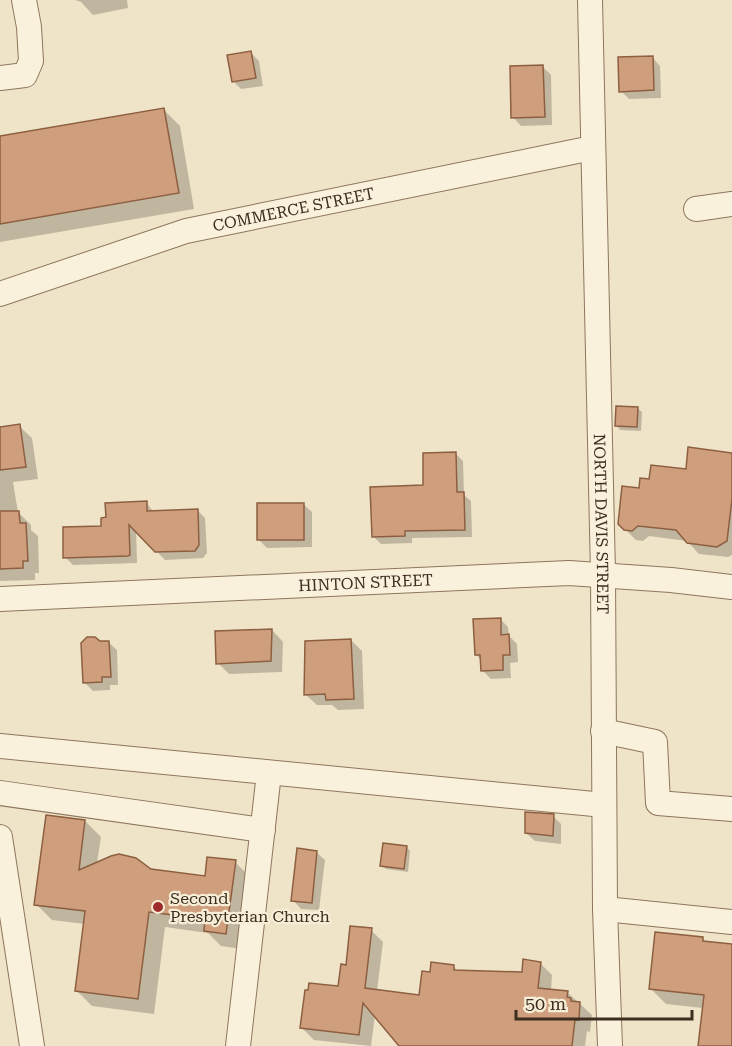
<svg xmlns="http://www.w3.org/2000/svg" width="732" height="1046" font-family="'Roboto Serif',serif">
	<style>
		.shadow { fill: #0003 }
		.building { fill: #cf9f7d; stroke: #8d5f41; stroke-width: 1.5 }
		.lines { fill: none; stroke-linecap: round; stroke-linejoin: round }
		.minor-casing { stroke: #8d765c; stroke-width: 26 }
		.minor { stroke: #faf1dc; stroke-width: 24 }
		.poi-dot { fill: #9e2a2b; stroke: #f7eed8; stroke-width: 2 }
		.labels { text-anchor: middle; stroke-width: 4.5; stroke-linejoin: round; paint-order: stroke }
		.street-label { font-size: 16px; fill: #3d2e20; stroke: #f7eed8 }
		.poi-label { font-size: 16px; fill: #3d2e20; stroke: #f7eed8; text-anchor: start }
	</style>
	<rect width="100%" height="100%" fill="#f0e4c8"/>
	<g class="shadow">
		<path d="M 75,0 L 127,0 L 128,8 L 93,15 L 81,2 Z"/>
		<path d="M 251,53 L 259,61 L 263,86 L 241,89 L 233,81 Z"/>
		<path d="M 652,57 L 660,66 L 661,98 L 629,99 L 621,91 Z"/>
		<path d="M 543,67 L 551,75 L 552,125 L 521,126 L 513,117 Z"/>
		<path d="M 164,110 L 180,126 L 194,209 L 0,242 L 0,138 Z"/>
		<path d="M 638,409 L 642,412 L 641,431 L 620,430 L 617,426 Z"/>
		<path d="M 19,426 L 32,438 L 38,479 L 13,482 L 18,512 L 31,525 L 31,530 L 38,536 L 39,573 L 35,573 L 35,580 L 0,581 L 0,429 Z"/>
		<path d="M 456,454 L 463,461 L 464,495 L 471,501 L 472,537 L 412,538 L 412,543 L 381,544 L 374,537 Z"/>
		<path d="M 732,454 L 732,555 L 728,557 L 699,554 L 687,541 L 649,536 L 643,541 L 636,540 L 625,529 L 640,490 L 651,481 Z"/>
		<path d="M 146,502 L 154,513 L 197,510 L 205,518 L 207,553 L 203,558 L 165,560 L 136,530 L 137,563 L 73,565 L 65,557 L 102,527 Z"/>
		<path d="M 303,504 L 312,512 L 312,547 L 267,548 L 259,540 Z"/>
		<path d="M 500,619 L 508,627 L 509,636 L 517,644 L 518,662 L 510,663 L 511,678 L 491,679 L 483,671 L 482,660 L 476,655 Z"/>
		<path d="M 272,630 L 283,642 L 282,672 L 229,674 L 218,663 Z"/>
		<path d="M 351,640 L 362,651 L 364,709 L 338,710 L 332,705 L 317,705 L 306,695 Z"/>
		<path d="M 108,642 L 117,650 L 118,685 L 110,685 L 110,690 L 93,691 L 84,682 L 99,643 Z"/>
		<path d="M 553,816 L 561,824 L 561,844 L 535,841 L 526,833 Z"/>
		<path d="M 85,821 L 101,837 L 97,863 L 206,877 L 235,862 L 251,878 L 242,949 L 221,946 L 208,933 L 165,927 L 154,1014 L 92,1006 L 76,990 L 85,924 L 52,920 L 36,904 Z"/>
		<path d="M 407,847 L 410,851 L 408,872 L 386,869 L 382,866 Z"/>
		<path d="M 316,852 L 325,860 L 319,910 L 301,909 L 293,900 Z"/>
		<path d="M 371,930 L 383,942 L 377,991 L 420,997 L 431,974 L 454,967 L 458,971 L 523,973 L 540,963 L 552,975 L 551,990 L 567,992 L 592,1015 L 590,1032 L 587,1031 L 585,1046 L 401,1046 L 375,1015 L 371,1046 L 314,1040 L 302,1028 L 339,988 L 347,967 Z"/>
		<path d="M 703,939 L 706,942 L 732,945 L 732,1046 L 699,1046 L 703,1008 L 666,1004 L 650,988 Z"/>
	</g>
	<g class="building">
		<path d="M 251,51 L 256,78 L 232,82 L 227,55 Z"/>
		<path d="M 653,56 L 654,90 L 619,92 L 618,57 Z"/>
		<path d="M 543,65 L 545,117 L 511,118 L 510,66 Z"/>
		<path d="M 164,108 L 179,193 L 0,224 L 0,136 Z"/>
		<path d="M 616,406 L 638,407 L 637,427 L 615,426 Z"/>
		<path d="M 20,424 L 26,467 L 0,470 L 0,427 Z"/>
		<path d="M 688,447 L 732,453 L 732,499 L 727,541 L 717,547 L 687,543 L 676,530 L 638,526 L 632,531 L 624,530 L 618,524 L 622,486 L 639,488 L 640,478 L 649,479 L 651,465 L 686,469 Z"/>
		<path d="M 456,452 L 457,492 L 464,492 L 465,530 L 405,531 L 405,536 L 372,537 L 370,487 L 423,485 L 423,453 Z"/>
		<path d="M 147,501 L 147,511 L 198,509 L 199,545 L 195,551 L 155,552 L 129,525 L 130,555 L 128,556 L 63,558 L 63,527 L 101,526 L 101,518 L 106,517 L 105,503 Z"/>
		<rect x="257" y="503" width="47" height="37"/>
		<path d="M 0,511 L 19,511 L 20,523 L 26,523 L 28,561 L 23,561 L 23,568 L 0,569 Z"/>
		<path d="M 501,618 L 501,635 L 509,634 L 510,655 L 503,655 L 503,670 L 481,671 L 480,655 L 475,655 L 473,619 Z"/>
		<path d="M 272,629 L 271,661 L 216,664 L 215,631 Z"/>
		<path d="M 87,637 L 95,637 L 100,641 L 109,641 L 111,677 L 102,677 L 102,682 L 83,683 L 81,643 Z"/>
		<path d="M 351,639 L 354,699 L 326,700 L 325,694 L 304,695 L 305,641 Z"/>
		<path d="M 525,812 L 554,814 L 553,836 L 525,833 Z"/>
		<path d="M 46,815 L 85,820 L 79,870 L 111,856 L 119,854 L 136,858 L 151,869 L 205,876 L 207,857 L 236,860 L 226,934 L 204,931 L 205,919 L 149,912 L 138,999 L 75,991 L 85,911 L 34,905 Z"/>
		<path d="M 383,843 L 407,846 L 404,869 L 380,866 Z"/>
		<path d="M 297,848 L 317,851 L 312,903 L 291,901 Z"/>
		<path d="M 350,926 L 372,928 L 365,988 L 419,995 L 422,971 L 430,972 L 431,962 L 454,965 L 454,970 L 522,972 L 523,959 L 541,962 L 538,988 L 568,991 L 567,997 L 571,998 L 571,1001 L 580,1002 L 579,1020 L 575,1020 L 572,1046 L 399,1046 L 363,1003 L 359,1035 L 300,1028 L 305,990 L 308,990 L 309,983 L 338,986 L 341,964 L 346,965 Z"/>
		<path d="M 655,932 L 703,937 L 703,941 L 732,944 L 732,1046 L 698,1046 L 704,995 L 649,989 Z"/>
	</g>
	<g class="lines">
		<defs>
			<g id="minor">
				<path id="s1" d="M 590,0 L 603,574 L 605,909 L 610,1046"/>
				<path d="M 0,78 L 25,75 L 31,61 L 29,27 L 24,0"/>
				<path d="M 696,209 L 732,204"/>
				<path id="s2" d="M 0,294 L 186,231 L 592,148"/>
				<path id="s3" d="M 0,599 L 569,573 L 671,580 L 732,587"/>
				<path d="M 603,731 L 655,742 L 658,803 L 732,809"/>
				<path d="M 0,746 L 604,805"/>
				<path d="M 0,793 L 263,830"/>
				<path d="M 0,837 L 32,1046"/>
				<path d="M 605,909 L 732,922"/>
				<path d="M 238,1046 L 269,773"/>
			</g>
		</defs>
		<use href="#minor" class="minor-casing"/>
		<use href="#minor" class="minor"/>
	</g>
	<circle class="poi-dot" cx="158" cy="907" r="6"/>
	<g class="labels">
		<g class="street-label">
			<text dy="6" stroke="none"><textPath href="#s2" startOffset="306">COMMERCE STREET</textPath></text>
			<text dy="6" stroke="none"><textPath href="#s1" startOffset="524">NORTH DAVIS STREET</textPath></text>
			<text dy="6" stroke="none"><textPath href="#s3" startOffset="366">HINTON STREET</textPath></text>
		</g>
		<g class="poi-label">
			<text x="170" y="904">Second<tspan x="170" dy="18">Presbyterian Church</tspan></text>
		</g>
	</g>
	<path d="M516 1010v9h176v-9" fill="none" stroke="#3d2e20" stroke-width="3"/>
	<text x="525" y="1010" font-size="18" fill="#3d2e20" stroke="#f7eed8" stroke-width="4.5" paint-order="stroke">50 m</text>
</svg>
